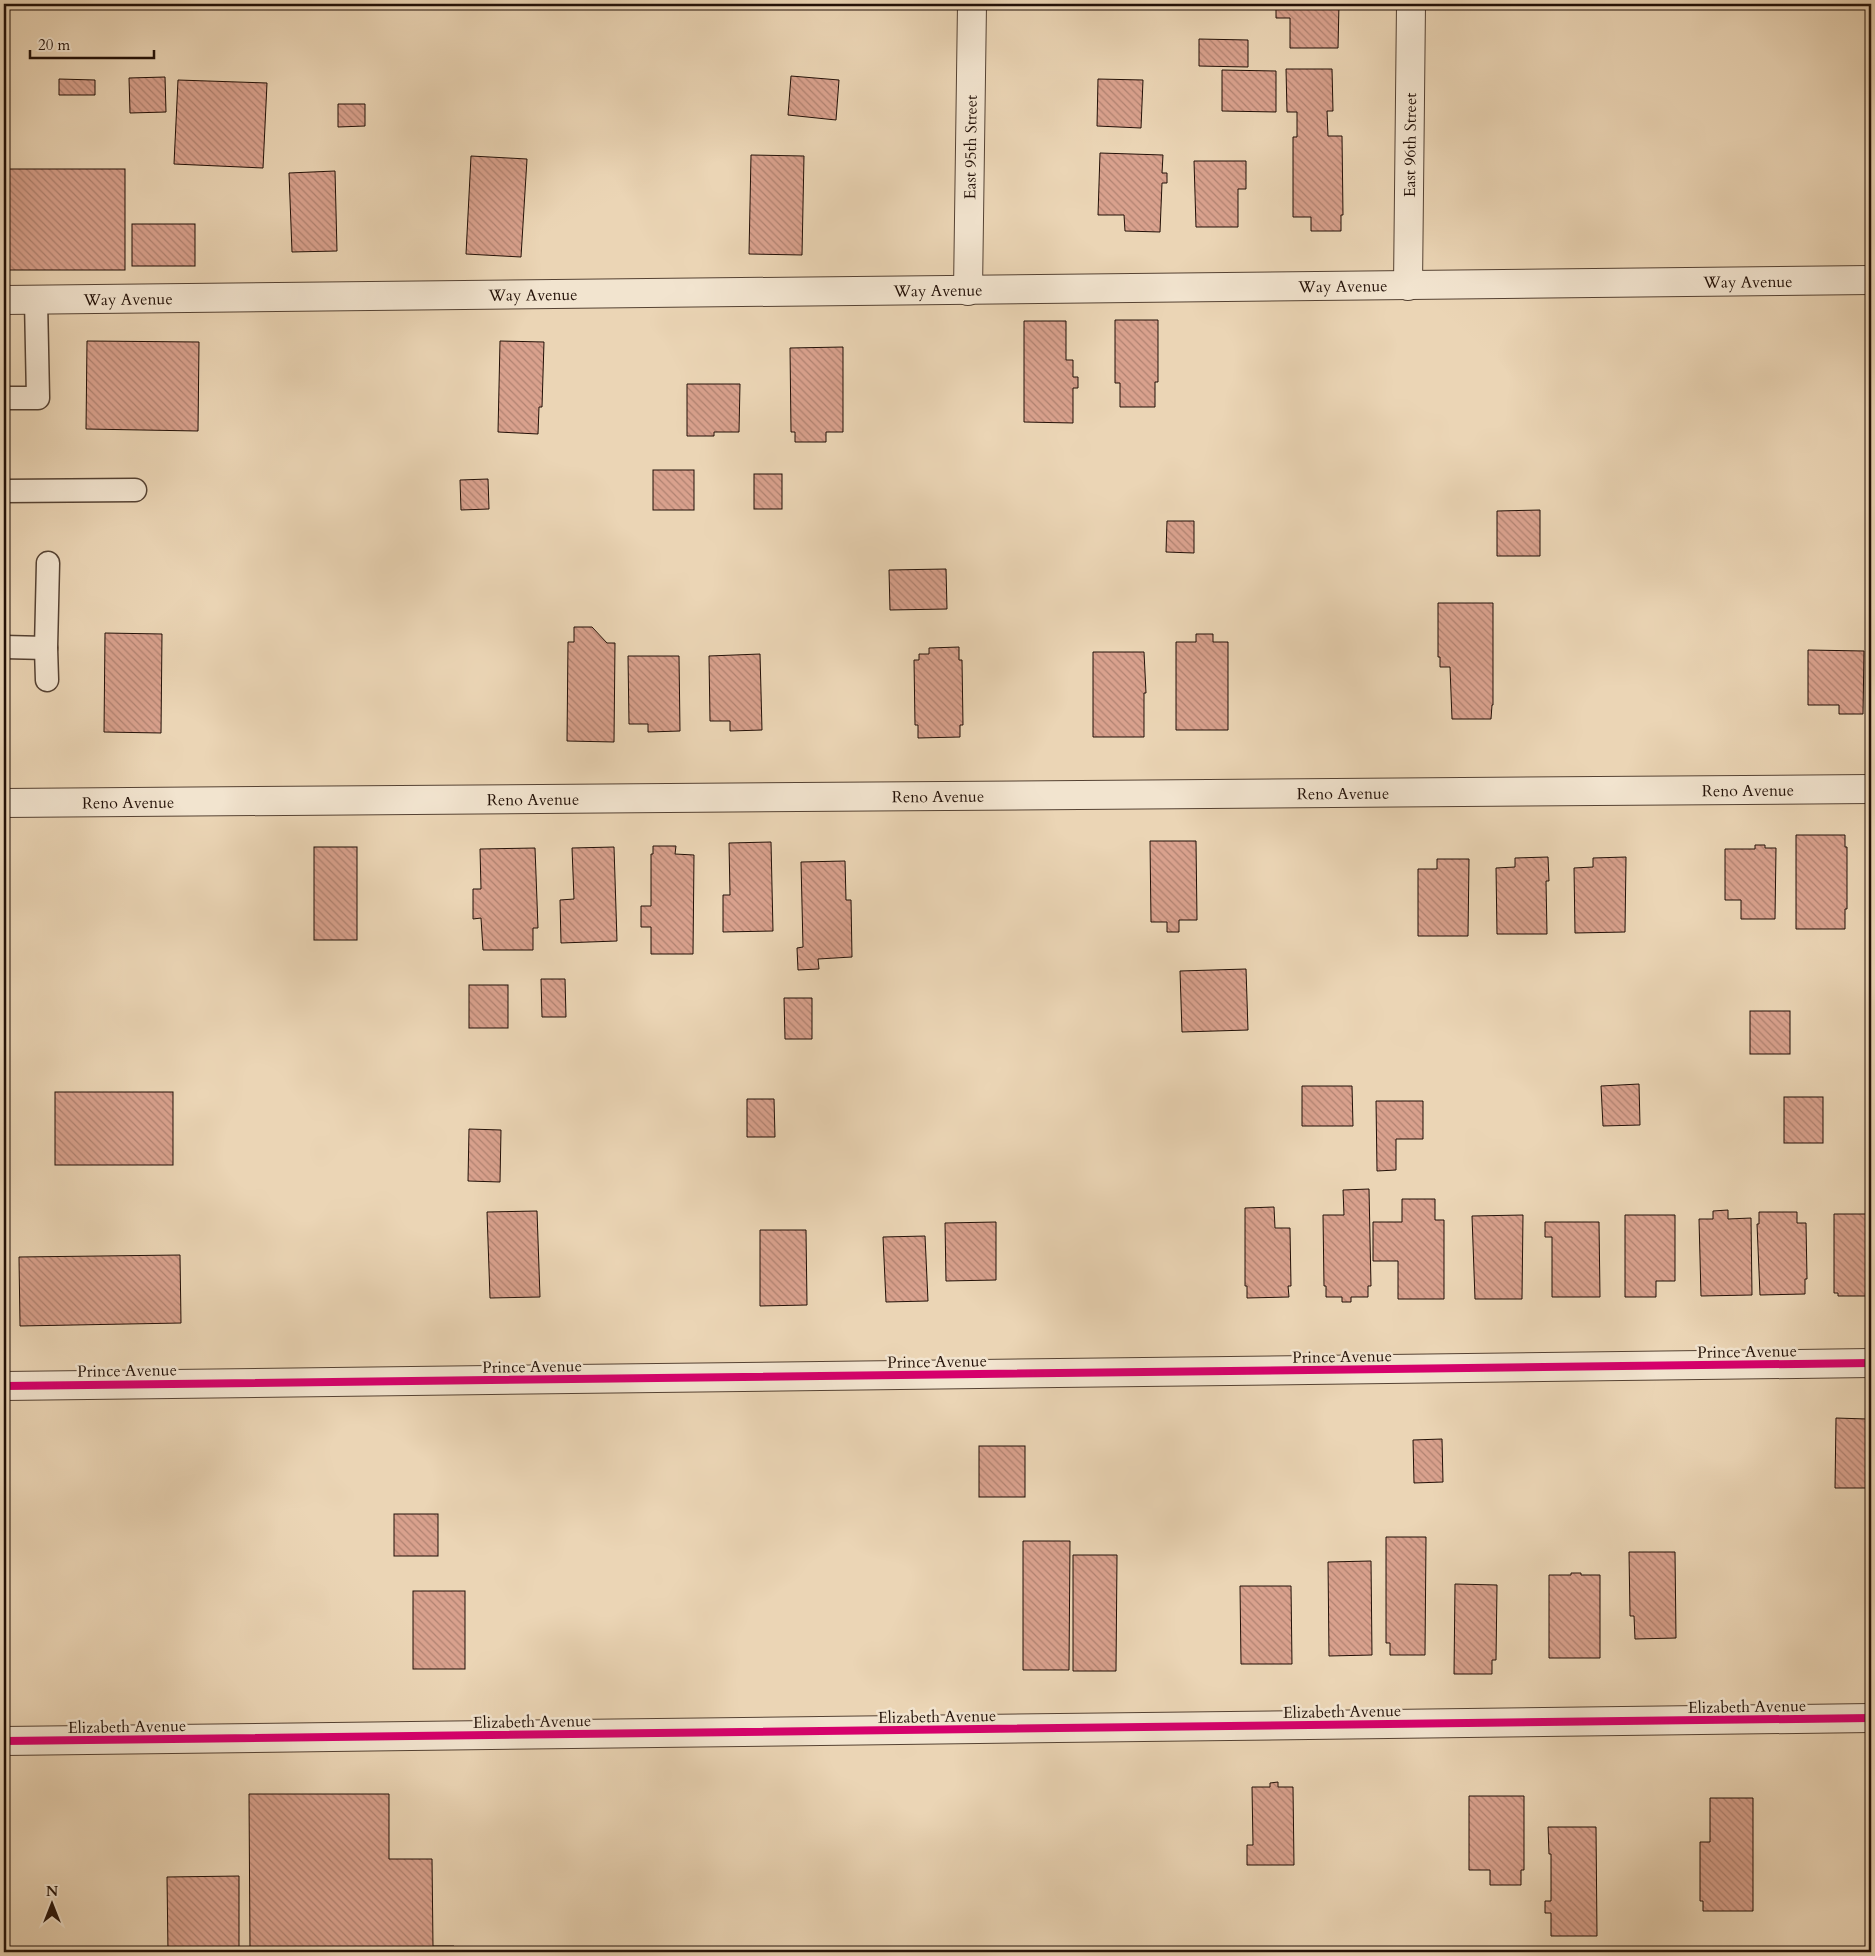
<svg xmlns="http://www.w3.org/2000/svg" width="1875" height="1956" font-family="Cardo,serif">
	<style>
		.building { fill: url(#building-back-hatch); stroke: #231108 }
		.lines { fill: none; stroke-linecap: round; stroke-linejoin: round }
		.service-casing { stroke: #554233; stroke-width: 25 }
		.minor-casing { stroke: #554233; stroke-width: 30 }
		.service { stroke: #f2e4cf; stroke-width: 22 }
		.minor { stroke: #f2e4cf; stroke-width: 28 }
		.cycleway-casing { stroke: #f2e4cf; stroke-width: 11 }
		.cycleway { stroke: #d6006c; stroke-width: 8 }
		.labels { text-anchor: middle; stroke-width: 5; stroke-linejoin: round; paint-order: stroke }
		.street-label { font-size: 16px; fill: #231108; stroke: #f2e4cf }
	</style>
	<defs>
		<pattern id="building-back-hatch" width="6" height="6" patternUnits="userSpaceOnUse" patternTransform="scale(1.25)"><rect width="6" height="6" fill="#d9a18d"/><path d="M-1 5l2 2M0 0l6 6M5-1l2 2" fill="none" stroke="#b08271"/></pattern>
	</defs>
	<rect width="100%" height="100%" fill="#ebd5b5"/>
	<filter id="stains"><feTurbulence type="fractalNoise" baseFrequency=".004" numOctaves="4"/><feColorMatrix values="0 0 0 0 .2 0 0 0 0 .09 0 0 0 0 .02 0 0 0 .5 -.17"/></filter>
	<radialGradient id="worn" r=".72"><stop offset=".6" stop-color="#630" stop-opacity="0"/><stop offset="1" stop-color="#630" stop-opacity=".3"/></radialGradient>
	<g class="building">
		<path d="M 1197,4 L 1243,4 L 1242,8 L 1197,7 Z"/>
		<path d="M 1276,4 L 1339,4 L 1338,48 L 1290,48 L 1290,18 L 1276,18 Z"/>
		<path d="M 1199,39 L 1248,40 L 1248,67 L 1199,66 Z"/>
		<path d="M 1286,69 L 1332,69 L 1333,111 L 1327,111 L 1328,136 L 1342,136 L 1343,215 L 1341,215 L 1341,231 L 1311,231 L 1311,217 L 1293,217 L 1293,137 L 1297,137 L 1297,112 L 1287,112 Z"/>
		<path d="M 1222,70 L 1276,71 L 1276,112 L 1222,111 Z"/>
		<path d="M 791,76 L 839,80 L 836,120 L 788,115 Z"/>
		<path d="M 165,77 L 166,112 L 130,113 L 129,78 Z"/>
		<path d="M 59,79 L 95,80 L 95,95 L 59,95 Z"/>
		<path d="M 1098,79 L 1143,80 L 1141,128 L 1097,126 Z"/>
		<path d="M 178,80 L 267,83 L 263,168 L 174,164 Z"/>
		<path d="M 338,104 L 365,104 L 365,126 L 338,127 Z"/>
		<path d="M 1100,153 L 1163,155 L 1162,173 L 1167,173 L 1167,183 L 1162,183 L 1160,232 L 1125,231 L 1124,215 L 1098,215 Z"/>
		<path d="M 751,155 L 804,156 L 802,255 L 749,254 Z"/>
		<path d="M 471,156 L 527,159 L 521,257 L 466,254 Z"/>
		<path d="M 1194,161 L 1246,161 L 1246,189 L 1238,189 L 1238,227 L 1196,227 Z"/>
		<rect x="7" y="169" width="118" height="101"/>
		<path d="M 335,171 L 337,251 L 292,252 L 289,173 Z"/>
		<rect x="132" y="224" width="63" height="42"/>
		<path d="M 1115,320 L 1158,320 L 1158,382 L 1155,382 L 1155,407 L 1120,407 L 1120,383 L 1115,383 Z"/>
		<path d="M 1024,321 L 1066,321 L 1066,360 L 1073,360 L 1073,377 L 1078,377 L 1078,388 L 1073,388 L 1073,423 L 1024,422 Z"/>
		<path d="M 87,341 L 199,342 L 198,431 L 86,429 Z"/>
		<path d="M 500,341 L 544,342 L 542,407 L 539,407 L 538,434 L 498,432 Z"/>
		<path d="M 843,347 L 843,432 L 826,432 L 826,442 L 795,442 L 795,432 L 791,432 L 790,348 Z"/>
		<path d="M 687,384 L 740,384 L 739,432 L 714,432 L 714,436 L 687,436 Z"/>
		<rect x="653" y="470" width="41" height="40"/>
		<rect x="754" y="474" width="28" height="35"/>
		<path d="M 488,479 L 489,509 L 461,510 L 460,480 Z"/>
		<path d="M 1540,510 L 1540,556 L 1497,556 L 1497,511 Z"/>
		<path d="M 1167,521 L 1194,521 L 1194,553 L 1166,552 Z"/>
		<path d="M 946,569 L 947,609 L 890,610 L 889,570 Z"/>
		<path d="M 1438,603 L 1493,603 L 1493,705 L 1492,705 L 1491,719 L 1452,719 L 1450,667 L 1440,667 L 1440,657 L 1438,657 Z"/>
		<path d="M 574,627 L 592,627 L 607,643 L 615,643 L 614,742 L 567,741 L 568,642 L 574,642 Z"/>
		<path d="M 105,633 L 162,634 L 161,733 L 104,732 Z"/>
		<path d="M 1196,634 L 1213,634 L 1213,642 L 1228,642 L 1228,730 L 1176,730 L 1176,642 L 1196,642 Z"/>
		<path d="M 959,647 L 959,660 L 962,660 L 963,725 L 960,725 L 960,737 L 918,738 L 918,725 L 915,725 L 914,660 L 919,660 L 919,654 L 929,654 L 929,648 Z"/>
		<path d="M 1808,650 L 1864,651 L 1863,714 L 1839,714 L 1839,705 L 1808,705 Z"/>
		<path d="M 1093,652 L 1144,652 L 1146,693 L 1144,693 L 1144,737 L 1093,737 Z"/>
		<path d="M 760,654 L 762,730 L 730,731 L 730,721 L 710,721 L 709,656 Z"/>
		<path d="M 628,656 L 679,656 L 680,731 L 648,732 L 648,724 L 629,724 Z"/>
		<path d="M 1796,835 L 1845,835 L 1845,847 L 1847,847 L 1847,909 L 1845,909 L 1845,929 L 1796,929 Z"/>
		<path d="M 1150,841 L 1196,841 L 1197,920 L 1179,920 L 1179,932 L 1167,932 L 1167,922 L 1151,922 Z"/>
		<path d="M 771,842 L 773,931 L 723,932 L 723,895 L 730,895 L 729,843 Z"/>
		<path d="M 1755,845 L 1765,845 L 1765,848 L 1776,848 L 1775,919 L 1741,919 L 1741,900 L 1725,900 L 1725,849 L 1755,849 Z"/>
		<path d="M 653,846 L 676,846 L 675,854 L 694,855 L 693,954 L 651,954 L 651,927 L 641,927 L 641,906 L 651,906 L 651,854 L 653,854 Z"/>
		<rect x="314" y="847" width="43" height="93"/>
		<path d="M 614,847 L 617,941 L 561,943 L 560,900 L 574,899 L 572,848 Z"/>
		<path d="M 535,848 L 538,928 L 533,928 L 533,950 L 483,950 L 481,918 L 473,919 L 473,889 L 481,889 L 480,849 Z"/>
		<path d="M 1548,857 L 1549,881 L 1546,881 L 1547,934 L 1497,934 L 1496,868 L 1515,867 L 1515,858 Z"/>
		<path d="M 1626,857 L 1625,932 L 1575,933 L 1574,868 L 1593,867 L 1593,858 Z"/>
		<path d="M 1437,859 L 1469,859 L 1468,936 L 1418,936 L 1418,869 L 1437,869 Z"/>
		<path d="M 845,861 L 846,900 L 851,900 L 852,957 L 818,959 L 819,969 L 798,970 L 797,948 L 803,947 L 801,862 Z"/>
		<path d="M 1246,969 L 1248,1030 L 1182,1032 L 1180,971 Z"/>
		<path d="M 541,979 L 565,979 L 566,1017 L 542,1017 Z"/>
		<rect x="469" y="985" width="39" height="43"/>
		<path d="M 784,998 L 812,998 L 812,1039 L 785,1039 Z"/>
		<rect x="1750" y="1011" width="40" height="43"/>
		<path d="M 1639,1084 L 1640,1125 L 1603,1126 L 1601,1086 Z"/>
		<path d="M 1302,1086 L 1352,1086 L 1353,1126 L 1302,1126 Z"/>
		<rect x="55" y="1092" width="118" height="73"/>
		<rect x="1784" y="1097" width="39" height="46"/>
		<path d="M 747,1099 L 774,1099 L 775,1137 L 747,1137 Z"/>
		<path d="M 1376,1101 L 1423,1101 L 1423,1139 L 1396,1139 L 1396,1170 L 1377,1171 Z"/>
		<path d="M 469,1129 L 501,1130 L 500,1182 L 468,1181 Z"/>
		<path d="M 1369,1189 L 1371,1286 L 1368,1286 L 1368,1297 L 1351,1297 L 1351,1302 L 1342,1302 L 1342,1297 L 1326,1297 L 1326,1286 L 1324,1286 L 1323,1215 L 1344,1215 L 1343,1190 Z"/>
		<path d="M 1402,1199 L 1435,1199 L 1435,1220 L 1444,1220 L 1444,1299 L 1398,1299 L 1398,1261 L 1373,1261 L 1373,1222 L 1402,1222 Z"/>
		<path d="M 1274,1207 L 1275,1228 L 1290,1228 L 1291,1286 L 1288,1286 L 1289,1297 L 1247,1298 L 1247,1286 L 1245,1286 L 1245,1208 Z"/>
		<path d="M 1728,1210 L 1728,1219 L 1751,1218 L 1752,1295 L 1701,1296 L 1699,1219 L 1713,1219 L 1713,1211 Z"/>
		<path d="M 537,1211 L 540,1297 L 490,1298 L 487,1212 Z"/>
		<path d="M 1759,1212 L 1797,1212 L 1797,1223 L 1806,1223 L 1807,1279 L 1805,1279 L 1805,1294 L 1760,1295 L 1757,1224 L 1759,1224 Z"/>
		<path d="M 1834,1214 L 1871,1214 L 1871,1296 L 1838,1296 L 1838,1293 L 1834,1293 Z"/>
		<path d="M 1523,1215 L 1522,1299 L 1475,1299 L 1472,1216 Z"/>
		<path d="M 1625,1215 L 1675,1215 L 1675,1281 L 1656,1281 L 1656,1297 L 1625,1297 Z"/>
		<path d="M 996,1222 L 996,1280 L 946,1281 L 945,1223 Z"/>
		<path d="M 1545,1222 L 1599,1222 L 1600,1297 L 1552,1297 L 1552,1237 L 1545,1237 Z"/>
		<path d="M 760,1230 L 806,1230 L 807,1305 L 760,1306 Z"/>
		<path d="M 925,1236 L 928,1301 L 886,1302 L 883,1237 Z"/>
		<path d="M 180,1255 L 181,1323 L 20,1326 L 19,1257 Z"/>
		<path d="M 1836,1418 L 1867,1419 L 1867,1422 L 1871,1422 L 1871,1477 L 1868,1477 L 1868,1488 L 1835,1488 Z"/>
		<path d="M 1442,1439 L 1443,1482 L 1414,1483 L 1413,1440 Z"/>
		<rect x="979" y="1446" width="46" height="51"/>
		<rect x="394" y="1514" width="44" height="42"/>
		<path d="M 1386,1537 L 1426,1537 L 1425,1655 L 1390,1655 L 1390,1643 L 1386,1643 Z"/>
		<path d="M 1023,1541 L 1070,1541 L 1069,1670 L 1023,1670 Z"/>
		<path d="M 1629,1552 L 1675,1552 L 1676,1638 L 1635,1639 L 1634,1616 L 1630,1616 Z"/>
		<path d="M 1073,1555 L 1117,1555 L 1116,1671 L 1073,1671 Z"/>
		<path d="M 1371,1561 L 1372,1655 L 1329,1656 L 1328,1562 Z"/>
		<path d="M 1571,1573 L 1581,1573 L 1581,1575 L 1600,1575 L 1600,1658 L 1549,1658 L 1549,1575 L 1571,1575 Z"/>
		<path d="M 1455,1584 L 1497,1585 L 1496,1660 L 1492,1660 L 1492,1674 L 1454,1674 Z"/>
		<path d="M 1240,1586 L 1291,1586 L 1292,1664 L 1241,1664 Z"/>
		<rect x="413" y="1591" width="52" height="78"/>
		<path d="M 1278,1782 L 1278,1787 L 1293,1787 L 1294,1865 L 1247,1865 L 1247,1845 L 1253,1845 L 1252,1787 L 1270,1787 L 1270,1783 Z"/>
		<path d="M 249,1794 L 389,1794 L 389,1859 L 432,1859 L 433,1946 L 454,1946 L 455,1952 L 250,1952 Z"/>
		<path d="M 1469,1796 L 1524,1796 L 1524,1870 L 1521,1870 L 1521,1885 L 1490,1885 L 1490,1870 L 1469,1870 Z"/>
		<path d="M 1710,1798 L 1753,1798 L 1753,1911 L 1703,1911 L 1703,1901 L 1700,1901 L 1700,1842 L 1710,1842 Z"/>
		<path d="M 1548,1827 L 1596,1827 L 1597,1936 L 1551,1936 L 1551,1913 L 1545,1913 L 1545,1901 L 1551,1901 L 1551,1854 L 1549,1854 Z"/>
		<path d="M 239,1876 L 239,1952 L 168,1952 L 167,1877 Z"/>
	</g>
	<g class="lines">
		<defs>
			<g id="service">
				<path d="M 4,398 L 38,398 L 36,300"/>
				<path d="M 4,491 L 135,490"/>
				<path d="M 4,647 L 46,648 L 48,563"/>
				<path d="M 46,648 L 47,680"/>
			</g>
			<g id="minor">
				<path id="s1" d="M 1408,286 L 1411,4"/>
				<path id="s2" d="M 968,291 L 972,4"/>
				<path id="s3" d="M 4,300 L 1871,280"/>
				<path id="s4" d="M 4,803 L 1871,789"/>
				<path d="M 4,1386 L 1871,1363"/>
				<path d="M 4,1741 L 1871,1718"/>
			</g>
		</defs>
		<use href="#service" class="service-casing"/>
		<use href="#minor" class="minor-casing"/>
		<use href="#service" class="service"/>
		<use href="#minor" class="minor"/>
		<defs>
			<g id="cycleway">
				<path d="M 4,1386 L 1871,1363"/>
				<path d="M 4,1741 L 1871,1718"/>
			</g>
		</defs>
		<use href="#cycleway" class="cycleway-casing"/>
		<use href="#cycleway" class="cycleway"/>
	</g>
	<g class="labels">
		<g class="street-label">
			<text dy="6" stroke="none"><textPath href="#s1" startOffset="141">East 96th Street</textPath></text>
			<text dy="6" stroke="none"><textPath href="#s2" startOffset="144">East 95th Street</textPath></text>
			<text dy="6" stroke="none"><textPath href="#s3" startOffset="1744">Way Avenue</textPath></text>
			<text dy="6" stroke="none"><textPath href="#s3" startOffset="1339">Way Avenue</textPath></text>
			<text dy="6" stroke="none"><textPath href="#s3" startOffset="934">Way Avenue</textPath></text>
			<text dy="6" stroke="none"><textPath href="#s3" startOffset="529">Way Avenue</textPath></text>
			<text dy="6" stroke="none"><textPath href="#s3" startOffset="124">Way Avenue</textPath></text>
			<text dy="6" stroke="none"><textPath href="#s4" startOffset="1744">Reno Avenue</textPath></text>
			<text dy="6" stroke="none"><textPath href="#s4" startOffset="1339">Reno Avenue</textPath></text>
			<text dy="6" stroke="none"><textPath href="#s4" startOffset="934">Reno Avenue</textPath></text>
			<text dy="6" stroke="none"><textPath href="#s4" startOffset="529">Reno Avenue</textPath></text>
			<text dy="6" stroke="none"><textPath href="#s4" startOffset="124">Reno Avenue</textPath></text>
			<text transform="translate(1747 1351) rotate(-1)" y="6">Prince Avenue</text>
			<text transform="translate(1342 1356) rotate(-1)" y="6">Prince Avenue</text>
			<text transform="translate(937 1361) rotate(-1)" y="6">Prince Avenue</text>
			<text transform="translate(532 1366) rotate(-1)" y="6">Prince Avenue</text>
			<text transform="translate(127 1370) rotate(-1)" y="6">Prince Avenue</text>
			<text transform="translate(1747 1706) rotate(-1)" y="6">Elizabeth Avenue</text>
			<text transform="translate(1342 1711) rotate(-1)" y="6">Elizabeth Avenue</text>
			<text transform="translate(937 1716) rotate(-1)" y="6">Elizabeth Avenue</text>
			<text transform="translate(532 1721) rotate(-1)" y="6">Elizabeth Avenue</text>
			<text transform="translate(127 1726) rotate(-1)" y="6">Elizabeth Avenue</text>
		</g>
	</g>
	<rect width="1875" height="1956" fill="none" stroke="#ebd5b5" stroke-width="20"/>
	<rect x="5" y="5" width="1865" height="1946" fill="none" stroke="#231108" stroke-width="2.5"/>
	<rect x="10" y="10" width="1855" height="1936" fill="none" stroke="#231108"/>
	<g transform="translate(52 1904)" stroke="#f2e4cf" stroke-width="4" paint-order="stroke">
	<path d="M0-4L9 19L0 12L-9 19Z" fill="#231108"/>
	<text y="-8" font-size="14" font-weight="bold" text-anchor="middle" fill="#231108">N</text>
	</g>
	<path d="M30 50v8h124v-8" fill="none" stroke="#231108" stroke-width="2.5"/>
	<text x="38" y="50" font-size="15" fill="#231108" stroke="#f2e4cf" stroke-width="4" paint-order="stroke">20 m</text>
	<rect width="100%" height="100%" filter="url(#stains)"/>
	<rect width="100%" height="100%" fill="url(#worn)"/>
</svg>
